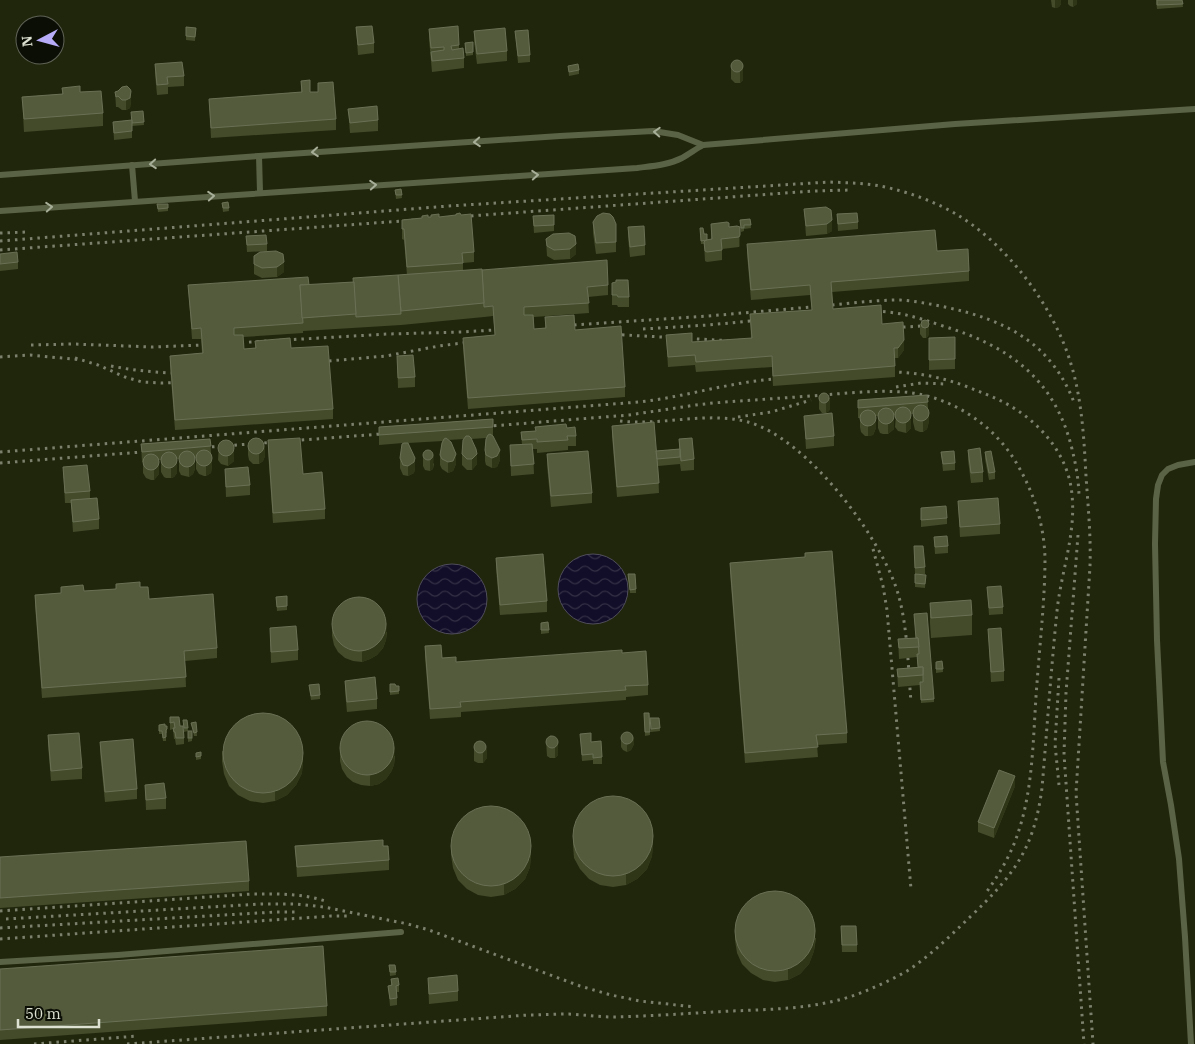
<svg xmlns="http://www.w3.org/2000/svg" width="1195" height="1044" font-family="'IBM Plex Serif',serif">
	<style>
		.water { fill: url(#water-waves); stroke: #4f4d5b }
		.lines { fill: none; stroke-linecap: round; stroke-linejoin: round }
		.service { stroke: #5b6346; stroke-width: 6 }
		.rail { stroke: #7b816c; stroke-width: 3; stroke-dasharray: 2.5 5; stroke-linecap: butt }
		.wall { fill: #434b2b }
		.shaded-wall { fill: #2e3617 }
		.building { fill: #545b3d; stroke: #697054 }
		.oneway { stroke: #a8af99 }
	</style>
	<defs>
		<pattern id="water-waves" width="16" height="10" patternUnits="userSpaceOnUse" patternTransform="scale(1.25)"><rect width="16" height="10" fill="#120d28"/><path d="M0 5q4-4 8 0t8 0" fill="none" stroke="#343046"/></pattern>
	</defs>
	<rect width="100%" height="100%" fill="#20260c"/>
	<g class="water">
		<circle cx="593" cy="589" r="35"/>
		<circle cx="452" cy="599" r="35"/>
	</g>
	<g class="lines">
		<g class="service">
			<path d="M 259,156 L 260,192"/>
			<path d="M 132,165 L 135,201"/>
			<path d="M 0,175 L 259,156 L 560,136 L 653,131 L 678,135 L 703,145"/>
			<path d="M 0,211 L 637,168 C 652,166 668,165 682,158 C 689,154 696,149 703,145 L 955,124 L 1195,109"/>
			<path d="M 0,962 L 118,955 L 401,932"/>
			<path d="M 1191,1044 L 1185,937 L 1179,859 L 1171,805 L 1163,762 L 1157,640 L 1155,544 L 1156,499 L 1158,485 L 1162,475 L 1168,469 L 1178,465 L 1195,462"/>
		</g>
		<g class="rail">
			<path d="M 456,217 L 813,191 L 850,190"/>
			<path d="M 0,233 L 28,232"/>
			<path d="M 0,241 L 449,206 L 829,182 C 851,183 872,183 893,189 C 914,194 937,203 956,214 C 1008,245 1054,307 1071,364 C 1082,400 1084,439 1086,476 C 1088,506 1091,536 1090,566 L 1076,793 L 1093,1044"/>
			<path d="M 0,250 L 416,220"/>
			<path d="M 832,305 C 854,303 877,300 900,300 C 915,301 930,304 945,307 C 1006,320 1052,343 1075,405"/>
			<path d="M 868,311 C 898,311 916,317 943,326 C 1009,346 1055,379 1072,449 C 1076,465 1079,482 1079,498"/>
			<path d="M 574,325 L 708,316 L 811,307"/>
			<path d="M 888,328 L 921,326 L 933,326"/>
			<path d="M 643,329 L 708,325 L 762,320"/>
			<path d="M 607,334 L 734,341"/>
			<path d="M 234,343 L 388,334 L 462,332 L 494,330"/>
			<path d="M 31,345 L 73,344 L 153,347 L 202,345"/>
			<path d="M 0,357 L 30,355 L 82,360"/>
			<path d="M 75,358 L 98,365 L 125,377 L 142,382 L 162,383 L 186,382"/>
			<path d="M 329,361 L 386,356 L 439,346 L 478,341"/>
			<path d="M 111,366 C 131,370 151,372 171,373"/>
			<path d="M 896,387 L 921,383 L 945,384"/>
			<path d="M 738,417 L 771,412 L 811,400"/>
			<path d="M 620,421 C 662,426 707,411 748,422 C 807,438 884,540 899,597 C 908,631 908,668 911,702"/>
			<path d="M 479,427 L 629,415 L 696,405 L 713,403 C 750,400 786,398 823,395 C 849,393 876,390 903,392 C 949,395 994,424 1017,464 C 1034,493 1044,524 1045,558 C 1045,599 1040,641 1037,683 C 1033,732 1034,784 1019,830 C 1012,853 999,875 985,894"/>
			<path d="M 197,448 L 394,433"/>
			<path d="M 0,452 L 639,402 C 684,397 727,383 773,379"/>
			<path d="M 0,463 L 155,451"/>
			<path d="M 1078,535 L 1066,693 L 1064,754 L 1084,1044"/>
			<path d="M 873,549 L 883,586 L 887,610 L 911,889"/>
			<path d="M 1059,678 L 1055,744 L 1059,785"/>
			<path d="M 0,911 L 252,894 C 278,894 303,893 328,902"/>
			<path d="M 6,919 L 261,904 L 295,904 L 324,907 L 408,924 L 429,930 L 580,986 L 611,995 L 640,1001 L 695,1007"/>
			<path d="M 0,928 L 276,912 L 295,912"/>
			<path d="M 0,939 L 302,918 L 331,916 L 349,916"/>
			<path d="M 34,1044 L 138,1036"/>
			<path d="M 127,1044 L 528,1015 C 542,1015 556,1014 569,1014 C 585,1015 600,1017 615,1017 C 654,1016 693,1013 732,1011 C 776,1009 821,1009 863,992 C 878,986 893,979 907,971 C 930,956 950,936 970,917 C 1014,875 1034,849 1042,788 C 1047,729 1051,670 1057,611 C 1061,572 1076,535 1072,495 C 1069,455 1039,420 1003,402 C 992,396 980,392 968,387 C 944,378 921,373 895,372"/>
		</g>
	</g>
	<g class="wall">
		<path d="M 1051,0 L 1061,0 L 1061,4 L 1059,7 L 1055,8 L 1052,7 Z"/>
		<path d="M 1068,0 L 1077,0 L 1077,4 L 1073,7 L 1070,6 L 1068,4 Z"/>
		<path d="M 1156,0 L 1182,0 L 1183,7 L 1157,9 Z"/>
		<path d="M 186,27 L 196,28 L 195,41 L 186,40 Z"/>
		<path d="M 356,27 L 374,43 L 374,53 L 358,55 Z"/>
		<path d="M 429,29 L 459,45 L 459,49 L 464,58 L 464,68 L 432,72 L 429,39 Z"/>
		<path d="M 474,31 L 507,51 L 507,61 L 477,64 L 474,41 Z"/>
		<path d="M 515,31 L 530,55 L 530,62 L 518,63 Z"/>
		<path d="M 473,42 L 473,55 L 466,56 L 465,43 Z"/>
		<path d="M 736,60 L 743,80 L 740,83 L 735,83 L 731,79 L 731,64 Z"/>
		<path d="M 155,64 L 184,76 L 184,86 L 168,87 L 168,94 L 157,95 L 155,74 Z"/>
		<path d="M 568,66 L 579,70 L 579,74 L 569,76 Z"/>
		<path d="M 301,81 L 310,92 L 318,92 L 318,83 L 336,119 L 336,130 L 211,138 L 209,99 L 301,92 Z"/>
		<path d="M 62,88 L 80,92 L 103,113 L 103,126 L 24,132 L 22,97 L 62,94 Z"/>
		<path d="M 115,92 L 131,101 L 130,108 L 126,110 L 122,110 L 118,107 L 116,107 Z"/>
		<path d="M 348,109 L 378,120 L 378,131 L 350,133 Z"/>
		<path d="M 143,111 L 144,125 L 132,126 L 132,138 L 114,140 L 113,122 L 131,120 Z"/>
		<path d="M 401,189 L 402,198 L 396,199 L 395,190 Z"/>
		<path d="M 228,202 L 229,211 L 223,212 L 222,203 Z"/>
		<path d="M 157,204 L 168,204 L 168,211 L 158,212 Z"/>
		<path d="M 804,209 L 831,210 L 832,231 L 827,234 L 806,236 Z"/>
		<path d="M 837,214 L 858,222 L 858,229 L 838,231 Z"/>
		<path d="M 554,215 L 554,231 L 534,233 L 533,216 Z"/>
		<path d="M 428,217 L 439,217 L 474,252 L 474,262 L 463,263 L 463,270 L 482,270 L 608,285 L 608,295 L 588,297 L 589,313 L 534,317 L 534,329 L 545,328 L 545,317 L 575,330 L 625,387 L 625,397 L 468,409 L 463,348 L 463,338 L 495,335 L 493,316 L 484,317 L 401,325 L 303,331 L 303,333 L 243,337 L 244,349 L 255,348 L 255,341 L 291,348 L 333,409 L 333,419 L 175,430 L 170,366 L 170,356 L 202,353 L 201,339 L 192,339 L 188,285 L 309,285 L 353,282 L 398,278 L 407,275 L 404,240 L 402,239 L 402,220 Z"/>
		<path d="M 750,219 L 751,228 L 744,229 L 744,231 L 741,232 L 740,220 Z"/>
		<path d="M 593,222 L 616,224 L 616,252 L 596,254 L 593,233 Z"/>
		<path d="M 711,224 L 729,227 L 737,226 L 740,245 L 739,247 L 722,249 L 722,260 L 707,262 L 705,261 L 704,244 L 701,244 L 700,228 L 707,240 L 711,240 Z"/>
		<path d="M 628,227 L 645,245 L 645,255 L 630,257 L 628,237 Z"/>
		<path d="M 553,234 L 576,254 L 570,259 L 554,260 L 547,256 L 546,239 Z"/>
		<path d="M 246,236 L 267,244 L 267,251 L 247,252 Z"/>
		<path d="M 747,244 L 937,251 L 969,271 L 969,281 L 832,292 L 833,309 L 882,324 L 904,350 L 898,358 L 895,358 L 895,377 L 773,386 L 772,367 L 696,372 L 695,365 L 668,367 L 666,335 L 692,342 L 751,338 L 750,314 L 812,310 L 810,295 L 751,300 L 747,254 Z"/>
		<path d="M 260,252 L 284,272 L 277,277 L 262,278 L 254,274 L 254,256 Z"/>
		<path d="M 0,254 L 18,262 L 18,269 L 0,271 Z"/>
		<path d="M 612,283 L 629,297 L 629,307 L 618,307 L 617,305 L 612,305 Z"/>
		<path d="M 929,323 L 929,334 L 928,336 L 926,338 L 923,338 L 920,334 L 920,324 Z"/>
		<path d="M 955,337 L 955,369 L 929,370 L 929,338 Z"/>
		<path d="M 397,356 L 415,377 L 415,387 L 398,388 Z"/>
		<path d="M 927,395 L 929,421 L 927,429 L 923,432 L 920,432 L 915,430 L 913,422 L 913,414 L 911,414 L 911,428 L 906,433 L 898,431 L 895,427 L 896,415 L 894,415 L 894,429 L 888,434 L 883,434 L 880,433 L 878,428 L 878,416 L 876,416 L 876,428 L 873,435 L 868,436 L 865,436 L 861,432 L 860,427 L 860,418 L 858,418 L 858,400 Z"/>
		<path d="M 830,398 L 830,408 L 829,411 L 826,413 L 822,413 L 819,409 L 819,399 Z"/>
		<path d="M 804,416 L 834,436 L 834,446 L 806,449 Z"/>
		<path d="M 493,419 L 493,436 L 500,460 L 497,467 L 492,468 L 486,465 L 485,461 L 485,450 L 486,438 L 471,439 L 477,464 L 472,470 L 467,470 L 462,465 L 462,454 L 464,439 L 448,440 L 456,464 L 453,471 L 448,473 L 442,469 L 440,465 L 440,455 L 443,441 L 408,443 L 415,468 L 414,473 L 408,476 L 403,475 L 400,468 L 400,458 L 403,443 L 379,445 L 379,427 Z"/>
		<path d="M 612,426 L 656,451 L 679,449 L 679,439 L 694,459 L 694,470 L 681,471 L 680,464 L 658,466 L 659,493 L 617,497 L 612,436 Z"/>
		<path d="M 567,428 L 576,436 L 576,446 L 568,446 L 568,450 L 537,453 L 537,449 L 533,449 L 534,474 L 511,476 L 510,445 L 522,445 L 521,432 Z"/>
		<path d="M 210,439 L 212,465 L 211,473 L 206,476 L 204,476 L 199,474 L 196,469 L 196,458 L 195,458 L 195,469 L 193,474 L 189,477 L 181,475 L 179,471 L 179,459 L 177,459 L 177,473 L 174,477 L 171,478 L 166,478 L 164,477 L 161,472 L 161,460 L 159,460 L 159,474 L 154,480 L 151,480 L 146,478 L 143,473 L 143,462 L 142,462 L 141,444 Z"/>
		<path d="M 268,440 L 303,474 L 325,509 L 325,519 L 273,523 L 268,451 Z"/>
		<path d="M 219,444 L 234,461 L 228,466 L 221,464 L 218,460 Z"/>
		<path d="M 248,445 L 265,456 L 263,461 L 259,464 L 253,464 L 249,460 L 248,455 Z"/>
		<path d="M 968,450 L 983,472 L 983,482 L 971,483 L 968,460 Z"/>
		<path d="M 425,451 L 434,464 L 433,469 L 430,471 L 425,470 L 423,466 L 423,456 Z"/>
		<path d="M 941,452 L 955,463 L 955,470 L 943,471 Z"/>
		<path d="M 985,452 L 995,472 L 995,479 L 989,480 L 985,459 Z"/>
		<path d="M 547,454 L 592,493 L 592,503 L 551,507 L 547,465 Z"/>
		<path d="M 63,467 L 90,491 L 90,499 L 99,519 L 99,529 L 73,532 L 71,503 L 65,503 Z"/>
		<path d="M 225,469 L 250,485 L 250,495 L 226,497 Z"/>
		<path d="M 958,501 L 1000,524 L 1000,534 L 960,537 Z"/>
		<path d="M 921,508 L 947,518 L 947,524 L 921,527 Z"/>
		<path d="M 934,537 L 948,546 L 948,553 L 935,554 Z"/>
		<path d="M 914,546 L 925,567 L 925,574 L 916,574 L 926,575 L 925,588 L 915,587 L 915,574 Z"/>
		<path d="M 805,553 L 847,733 L 847,743 L 817,745 L 818,757 L 745,763 L 730,573 L 730,563 L 805,557 Z"/>
		<path d="M 496,558 L 547,601 L 547,612 L 500,615 L 496,568 Z"/>
		<path d="M 628,574 L 636,589 L 636,593 L 630,593 Z"/>
		<path d="M 61,587 L 84,591 L 140,587 L 149,599 L 217,648 L 217,658 L 185,661 L 186,687 L 42,698 L 35,605 L 35,595 L 61,593 Z"/>
		<path d="M 987,587 L 1003,607 L 1003,614 L 989,615 Z"/>
		<path d="M 287,596 L 287,610 L 277,611 L 276,597 Z"/>
		<path d="M 930,603 L 972,615 L 972,635 L 931,638 L 930,623 Z"/>
		<path d="M 914,614 L 934,699 L 934,702 L 921,703 L 920,685 L 898,687 L 897,669 L 918,667 L 917,657 L 899,659 L 898,639 L 916,638 Z"/>
		<path d="M 548,622 L 549,633 L 541,634 L 541,623 Z"/>
		<path d="M 332,626 L 387,632 L 386,640 L 383,648 L 377,655 L 370,659 L 362,662 L 353,661 L 345,658 L 338,652 L 334,645 L 332,636 Z"/>
		<path d="M 270,628 L 298,650 L 298,660 L 271,663 Z"/>
		<path d="M 988,629 L 1004,671 L 1004,681 L 991,682 Z"/>
		<path d="M 425,646 L 442,658 L 456,662 L 622,653 L 648,685 L 648,695 L 626,697 L 626,700 L 461,712 L 461,717 L 430,719 L 425,657 Z"/>
		<path d="M 942,661 L 943,672 L 936,673 L 936,662 Z"/>
		<path d="M 345,681 L 377,699 L 377,709 L 347,712 L 345,691 Z"/>
		<path d="M 390,684 L 396,686 L 399,686 L 399,694 L 390,695 Z"/>
		<path d="M 309,688 L 320,695 L 320,699 L 311,700 Z"/>
		<path d="M 644,713 L 649,713 L 650,735 L 645,736 Z"/>
		<path d="M 170,717 L 180,726 L 184,738 L 184,744 L 176,745 L 175,739 L 174,739 L 173,729 L 170,730 Z"/>
		<path d="M 650,718 L 659,718 L 660,731 L 651,732 Z"/>
		<path d="M 187,720 L 188,731 L 192,731 L 192,741 L 188,742 L 188,731 L 184,732 L 183,724 Z"/>
		<path d="M 196,722 L 197,736 L 194,736 L 191,723 Z"/>
		<path d="M 159,725 L 167,726 L 167,733 L 166,733 L 166,741 L 163,741 L 162,734 L 159,734 Z"/>
		<path d="M 580,734 L 591,742 L 602,757 L 602,764 L 593,764 L 593,760 L 582,761 Z"/>
		<path d="M 48,735 L 82,768 L 82,779 L 51,781 L 48,745 Z"/>
		<path d="M 551,735 L 558,755 L 555,758 L 550,758 L 547,756 L 546,739 Z"/>
		<path d="M 621,740 L 634,744 L 631,750 L 627,752 L 623,750 L 621,747 Z"/>
		<path d="M 477,741 L 487,758 L 483,763 L 478,763 L 474,761 L 474,744 Z"/>
		<path d="M 100,742 L 137,789 L 137,799 L 105,802 L 100,752 Z"/>
		<path d="M 340,750 L 395,756 L 394,765 L 391,772 L 386,779 L 379,784 L 370,786 L 361,785 L 353,782 L 347,777 L 342,769 L 340,761 Z"/>
		<path d="M 222,751 L 303,759 L 302,773 L 296,785 L 287,795 L 275,801 L 263,803 L 250,801 L 238,795 L 229,786 L 224,774 L 222,761 Z"/>
		<path d="M 201,752 L 201,759 L 196,760 L 196,753 Z"/>
		<path d="M 145,785 L 166,798 L 166,809 L 146,810 Z"/>
		<path d="M 1015,786 L 994,838 L 978,832 L 978,822 Z"/>
		<path d="M 573,835 L 653,843 L 652,856 L 647,869 L 637,879 L 626,885 L 613,887 L 600,885 L 589,879 L 580,869 L 574,858 L 573,845 Z"/>
		<path d="M 451,845 L 531,853 L 530,867 L 525,879 L 515,889 L 504,895 L 491,897 L 478,895 L 467,889 L 458,880 L 453,868 L 451,855 Z"/>
		<path d="M 295,846 L 383,846 L 389,860 L 389,870 L 297,877 Z"/>
		<path d="M 0,857 L 249,881 L 249,891 L 0,908 Z"/>
		<path d="M 841,926 L 857,945 L 857,952 L 842,952 Z"/>
		<path d="M 735,930 L 816,938 L 814,951 L 809,964 L 800,974 L 788,980 L 775,982 L 763,980 L 751,973 L 742,964 L 737,953 L 735,940 Z"/>
		<path d="M 389,965 L 395,965 L 396,975 L 390,976 Z"/>
		<path d="M 0,969 L 327,1006 L 327,1016 L 0,1040 Z"/>
		<path d="M 428,978 L 458,991 L 458,1001 L 429,1004 Z"/>
		<path d="M 391,979 L 399,985 L 399,992 L 397,992 L 397,1005 L 390,1006 L 388,986 L 391,985 Z"/>
	</g>
	<g class="shaded-wall">
		<path d="M 1055,0 L 1061,0 L 1061,4 L 1059,7 L 1055,8 Z"/>
		<path d="M 1073,0 L 1077,0 L 1077,4 L 1073,7 Z"/>
		<path d="M 743,63 L 743,80 L 740,83 L 740,73 Z"/>
		<path d="M 131,91 L 131,101 L 130,108 L 126,110 L 126,100 Z"/>
		<path d="M 832,220 L 832,231 L 827,234 L 827,224 Z"/>
		<path d="M 740,235 L 740,245 L 739,247 L 739,237 Z"/>
		<path d="M 576,244 L 576,254 L 570,259 L 570,249 Z"/>
		<path d="M 284,262 L 284,272 L 277,277 L 277,267 Z"/>
		<path d="M 929,323 L 929,334 L 928,336 L 926,338 L 926,328 Z"/>
		<path d="M 904,340 L 904,350 L 898,358 L 898,348 Z"/>
		<path d="M 830,398 L 830,408 L 829,411 L 826,413 L 826,403 Z"/>
		<path d="M 929,411 L 929,421 L 927,429 L 923,432 L 923,422 Z"/>
		<path d="M 876,418 L 876,428 L 873,435 L 868,436 L 868,426 Z"/>
		<path d="M 911,418 L 911,428 L 906,433 L 906,423 Z"/>
		<path d="M 894,419 L 894,429 L 888,434 L 888,424 Z"/>
		<path d="M 265,446 L 265,456 L 263,461 L 259,464 L 259,454 Z"/>
		<path d="M 234,450 L 234,461 L 228,466 L 228,456 Z"/>
		<path d="M 500,450 L 500,460 L 497,467 L 492,468 L 492,458 Z"/>
		<path d="M 434,454 L 433,469 L 430,471 L 430,461 Z"/>
		<path d="M 456,454 L 456,464 L 453,471 L 448,473 L 448,462 Z"/>
		<path d="M 477,454 L 477,464 L 472,470 L 472,459 Z"/>
		<path d="M 212,455 L 212,465 L 211,473 L 206,476 L 206,466 Z"/>
		<path d="M 415,458 L 415,468 L 414,473 L 408,476 L 408,466 Z"/>
		<path d="M 195,459 L 195,469 L 193,474 L 189,477 L 189,467 Z"/>
		<path d="M 177,463 L 177,473 L 174,477 L 171,478 L 171,468 Z"/>
		<path d="M 159,464 L 159,474 L 154,480 L 154,470 Z"/>
		<path d="M 387,622 L 386,640 L 383,648 L 377,655 L 370,659 L 362,662 L 362,652 Z"/>
		<path d="M 634,737 L 634,744 L 631,750 L 627,752 L 627,745 Z"/>
		<path d="M 558,739 L 558,755 L 555,758 L 555,748 Z"/>
		<path d="M 395,746 L 394,765 L 391,772 L 386,779 L 379,784 L 370,786 L 370,776 Z"/>
		<path d="M 487,748 L 487,758 L 483,763 L 483,753 Z"/>
		<path d="M 303,749 L 302,773 L 296,785 L 287,795 L 275,801 L 275,791 Z"/>
		<path d="M 1015,776 L 1015,786 L 994,838 L 994,828 Z"/>
		<path d="M 653,832 L 652,856 L 647,869 L 637,879 L 626,885 L 626,874 Z"/>
		<path d="M 531,843 L 530,867 L 525,879 L 515,889 L 504,895 L 504,885 Z"/>
		<path d="M 816,927 L 814,951 L 809,964 L 800,974 L 788,980 L 788,969 Z"/>
	</g>
	<g class="building">
		<path d="M 1157,0 L 1182,0 L 1183,4 L 1157,5 Z"/>
		<path d="M 372,26 L 374,43 L 358,45 L 356,27 Z"/>
		<path d="M 458,26 L 459,45 L 451,46 L 452,50 L 463,48 L 464,58 L 432,61 L 431,52 L 444,50 L 444,47 L 431,48 L 429,29 Z"/>
		<path d="M 186,27 L 196,28 L 195,37 L 186,36 Z"/>
		<path d="M 505,28 L 507,51 L 477,54 L 474,31 Z"/>
		<path d="M 528,30 L 530,55 L 518,56 L 515,31 Z"/>
		<path d="M 473,42 L 473,52 L 466,53 L 465,43 Z"/>
		<circle cx="737" cy="66" r="6"/>
		<path d="M 182,62 L 184,76 L 167,77 L 168,84 L 157,85 L 155,64 Z"/>
		<path d="M 578,64 L 579,70 L 569,72 L 568,66 Z"/>
		<path d="M 310,80 L 310,92 L 318,92 L 318,83 L 333,82 L 336,119 L 211,128 L 209,99 L 302,92 L 301,81 Z"/>
		<path d="M 80,86 L 80,92 L 101,91 L 103,113 L 24,119 L 22,97 L 63,94 L 62,88 Z"/>
		<path d="M 127,86 L 130,89 L 131,91 L 130,98 L 126,100 L 122,100 L 118,96 L 116,97 L 115,92 L 118,91 L 122,87 Z"/>
		<path d="M 377,106 L 378,120 L 350,123 L 348,109 Z"/>
		<path d="M 143,111 L 144,122 L 132,123 L 131,112 Z"/>
		<path d="M 132,120 L 132,131 L 114,133 L 113,122 Z"/>
		<path d="M 401,189 L 402,195 L 396,195 L 395,190 Z"/>
		<path d="M 228,202 L 229,208 L 223,208 L 222,203 Z"/>
		<path d="M 157,204 L 168,204 L 168,208 L 158,209 Z"/>
		<path d="M 826,207 L 831,210 L 832,220 L 827,224 L 806,226 L 804,209 Z"/>
		<path d="M 460,213 L 461,215 L 471,214 L 474,252 L 462,253 L 463,263 L 407,267 L 404,229 L 402,229 L 402,220 L 422,218 L 422,216 L 428,215 L 428,217 L 431,217 L 431,215 L 439,214 L 439,217 L 456,215 L 456,214 Z"/>
		<path d="M 603,213 L 610,214 L 613,217 L 616,224 L 616,242 L 596,243 L 593,222 L 597,216 Z"/>
		<path d="M 857,213 L 858,222 L 838,224 L 837,214 Z"/>
		<path d="M 554,215 L 554,225 L 534,226 L 533,216 Z"/>
		<path d="M 750,219 L 751,225 L 744,225 L 744,228 L 741,228 L 740,220 Z"/>
		<path d="M 727,222 L 729,223 L 729,227 L 737,226 L 740,227 L 740,235 L 739,237 L 721,239 L 722,250 L 707,252 L 705,251 L 704,242 L 706,240 L 712,239 L 711,224 Z"/>
		<path d="M 644,226 L 645,245 L 630,247 L 628,227 Z"/>
		<path d="M 700,228 L 703,228 L 704,234 L 707,234 L 707,240 L 701,241 Z"/>
		<path d="M 935,230 L 937,251 L 968,249 L 969,271 L 831,282 L 833,309 L 881,305 L 882,324 L 903,322 L 904,340 L 898,348 L 894,348 L 895,366 L 773,376 L 772,356 L 696,362 L 695,355 L 668,357 L 666,335 L 692,333 L 692,342 L 752,338 L 750,314 L 812,310 L 810,285 L 751,290 L 747,244 Z"/>
		<path d="M 569,233 L 575,236 L 576,244 L 570,249 L 554,250 L 547,246 L 546,239 L 553,234 Z"/>
		<path d="M 266,235 L 267,244 L 247,245 L 246,236 Z"/>
		<path d="M 276,251 L 283,254 L 284,262 L 277,267 L 262,268 L 254,264 L 254,256 L 260,252 Z"/>
		<path d="M 17,252 L 18,262 L 0,264 L 0,254 Z"/>
		<path d="M 607,260 L 608,285 L 587,287 L 589,303 L 524,307 L 524,315 L 533,315 L 534,329 L 546,328 L 545,317 L 574,315 L 575,330 L 621,326 L 625,387 L 468,398 L 463,338 L 495,335 L 493,306 L 484,307 L 482,270 Z"/>
		<path d="M 482,269 L 484,303 L 401,311 L 398,275 Z"/>
		<path d="M 398,275 L 401,314 L 356,317 L 353,278 Z"/>
		<path d="M 308,277 L 309,285 L 300,285 L 303,323 L 234,328 L 234,335 L 243,335 L 244,349 L 256,348 L 255,341 L 290,338 L 291,348 L 328,346 L 333,409 L 175,420 L 170,356 L 203,353 L 201,328 L 192,329 L 188,285 Z"/>
		<path d="M 616,280 L 628,280 L 629,297 L 618,297 L 617,295 L 612,295 L 612,283 L 616,282 Z"/>
		<path d="M 354,282 L 356,314 L 302,318 L 300,285 Z"/>
		<circle cx="925" cy="324" r="4"/>
		<path d="M 955,337 L 955,359 L 929,360 L 929,338 Z"/>
		<path d="M 413,355 L 415,377 L 398,378 L 397,356 Z"/>
		<circle cx="824" cy="398" r="5"/>
		<path d="M 927,395 L 928,402 L 858,408 L 858,400 Z"/>
		<circle cx="921" cy="413" r="8"/>
		<circle cx="903" cy="415" r="8"/>
		<circle cx="886" cy="416" r="8"/>
		<circle cx="868" cy="418" r="8"/>
		<path d="M 832,413 L 834,436 L 806,439 L 804,416 Z"/>
		<path d="M 493,419 L 493,427 L 379,435 L 379,427 Z"/>
		<path d="M 654,422 L 659,483 L 617,487 L 612,426 Z"/>
		<path d="M 566,424 L 567,428 L 575,427 L 576,436 L 567,436 L 568,440 L 537,442 L 537,439 L 522,440 L 521,432 L 536,431 L 535,427 Z"/>
		<path d="M 490,434 L 493,436 L 500,450 L 497,456 L 492,458 L 486,455 L 485,450 L 486,439 L 488,435 Z"/>
		<path d="M 466,436 L 469,436 L 471,438 L 476,449 L 477,454 L 472,459 L 467,459 L 462,454 L 463,440 Z"/>
		<circle cx="256" cy="446" r="8"/>
		<path d="M 300,438 L 303,474 L 322,472 L 325,509 L 273,513 L 268,440 Z"/>
		<path d="M 446,438 L 451,442 L 456,454 L 453,461 L 448,462 L 442,459 L 440,455 L 442,443 L 444,439 Z"/>
		<path d="M 692,438 L 694,459 L 681,461 L 679,439 Z"/>
		<path d="M 210,439 L 211,446 L 142,452 L 141,444 Z"/>
		<circle cx="226" cy="448" r="8"/>
		<path d="M 404,443 L 408,443 L 415,458 L 414,462 L 408,466 L 403,465 L 400,458 L 402,444 Z"/>
		<path d="M 532,444 L 534,464 L 511,466 L 510,445 Z"/>
		<path d="M 980,448 L 983,472 L 971,473 L 968,450 Z"/>
		<path d="M 680,449 L 680,457 L 657,459 L 656,451 Z"/>
		<circle cx="428" cy="455" r="5"/>
		<circle cx="204" cy="458" r="8"/>
		<path d="M 588,451 L 592,493 L 551,496 L 547,454 Z"/>
		<path d="M 954,451 L 955,463 L 943,464 L 941,452 Z"/>
		<path d="M 991,451 L 995,472 L 989,473 L 985,452 Z"/>
		<circle cx="187" cy="459" r="8"/>
		<circle cx="169" cy="460" r="8"/>
		<circle cx="151" cy="462" r="8"/>
		<path d="M 87,465 L 90,491 L 65,493 L 63,467 Z"/>
		<path d="M 248,467 L 250,485 L 226,487 L 225,469 Z"/>
		<path d="M 97,498 L 99,519 L 73,522 L 71,500 Z"/>
		<path d="M 998,498 L 1000,524 L 960,527 L 958,501 Z"/>
		<path d="M 946,506 L 947,518 L 921,520 L 921,508 Z"/>
		<path d="M 947,536 L 948,546 L 935,547 L 934,537 Z"/>
		<path d="M 914,546 L 923,546 L 925,567 L 915,568 Z"/>
		<path d="M 832,551 L 847,733 L 816,735 L 818,747 L 745,753 L 730,563 L 805,557 L 805,553 Z"/>
		<path d="M 543,554 L 547,601 L 500,605 L 496,558 Z"/>
		<path d="M 628,574 L 635,574 L 636,589 L 630,590 Z"/>
		<path d="M 915,574 L 926,575 L 925,584 L 915,583 Z"/>
		<path d="M 140,582 L 140,587 L 148,587 L 149,599 L 213,594 L 217,648 L 184,651 L 186,677 L 42,688 L 35,595 L 61,593 L 61,587 L 83,585 L 84,591 L 116,589 L 116,584 Z"/>
		<path d="M 1001,586 L 1003,607 L 989,608 L 987,587 Z"/>
		<path d="M 287,596 L 287,606 L 277,607 L 276,597 Z"/>
		<circle cx="359" cy="624" r="27"/>
		<path d="M 971,600 L 972,615 L 931,618 L 930,603 Z"/>
		<path d="M 927,613 L 934,699 L 921,700 L 920,682 L 923,682 L 923,667 L 918,667 L 917,654 L 919,654 L 918,638 L 916,638 L 914,614 Z"/>
		<path d="M 548,622 L 549,630 L 541,630 L 541,623 Z"/>
		<path d="M 296,626 L 298,650 L 271,652 L 270,628 Z"/>
		<path d="M 1001,628 L 1004,671 L 991,672 L 988,629 Z"/>
		<path d="M 918,638 L 919,647 L 899,648 L 898,639 Z"/>
		<path d="M 441,645 L 442,658 L 456,657 L 456,662 L 622,650 L 622,653 L 646,651 L 648,685 L 625,686 L 626,690 L 460,702 L 461,707 L 430,709 L 425,646 Z"/>
		<path d="M 942,661 L 943,669 L 936,669 L 936,662 Z"/>
		<path d="M 923,667 L 923,675 L 898,677 L 897,669 Z"/>
		<path d="M 375,677 L 377,699 L 347,702 L 345,681 Z"/>
		<path d="M 319,684 L 320,695 L 311,696 L 309,685 Z"/>
		<path d="M 390,684 L 395,684 L 396,686 L 399,686 L 399,691 L 390,692 Z"/>
		<circle cx="263" cy="753" r="40"/>
		<path d="M 644,713 L 649,713 L 650,732 L 645,732 Z"/>
		<path d="M 170,717 L 179,717 L 180,726 L 183,726 L 184,738 L 176,738 L 175,732 L 174,732 L 173,728 L 175,728 L 174,722 L 170,723 Z"/>
		<path d="M 650,718 L 659,718 L 660,728 L 651,729 Z"/>
		<path d="M 183,720 L 187,720 L 188,728 L 184,728 Z"/>
		<circle cx="367" cy="748" r="27"/>
		<path d="M 196,722 L 197,732 L 194,733 L 191,723 Z"/>
		<path d="M 165,724 L 165,726 L 167,726 L 167,729 L 166,730 L 166,737 L 163,738 L 162,731 L 159,731 L 159,725 Z"/>
		<rect x="188" y="731" width="4" height="7"/>
		<circle cx="627" cy="738" r="6"/>
		<path d="M 79,733 L 82,768 L 51,771 L 48,735 Z"/>
		<path d="M 591,733 L 591,742 L 601,741 L 602,757 L 593,758 L 593,754 L 582,755 L 580,734 Z"/>
		<circle cx="552" cy="742" r="6"/>
		<path d="M 133,739 L 137,789 L 105,792 L 100,742 Z"/>
		<circle cx="480" cy="747" r="6"/>
		<path d="M 201,752 L 201,756 L 196,757 L 196,753 Z"/>
		<path d="M 999,770 L 1015,776 L 994,828 L 978,822 Z"/>
		<path d="M 164,783 L 166,798 L 146,800 L 145,785 Z"/>
		<circle cx="613" cy="836" r="40"/>
		<circle cx="491" cy="846" r="40"/>
		<path d="M 383,840 L 383,846 L 388,846 L 389,860 L 297,867 L 295,846 Z"/>
		<path d="M 246,841 L 249,881 L 0,898 L 0,857 Z"/>
		<circle cx="775" cy="931" r="40"/>
		<path d="M 841,926 L 856,926 L 857,945 L 842,945 Z"/>
		<path d="M 323,946 L 327,1006 L 0,1030 L 0,969 Z"/>
		<path d="M 389,965 L 395,965 L 396,972 L 390,972 Z"/>
		<path d="M 457,975 L 458,991 L 429,994 L 428,978 Z"/>
		<path d="M 398,978 L 399,985 L 396,986 L 397,998 L 390,999 L 388,986 L 392,985 L 391,979 Z"/>
	</g>
	<defs><path id="oneway-chevron" d="M-2-3.5L2.5 0L-2 3.5" fill="none" stroke-width="1.6" stroke-linecap="round" stroke-linejoin="round" transform="scale(1.25)"/></defs>
	<g class="oneway">
		<use href="#oneway-chevron" transform="translate(657 132) rotate(-177)"/>
		<use href="#oneway-chevron" transform="translate(477 142) rotate(176)"/>
		<use href="#oneway-chevron" transform="translate(315 152) rotate(176)"/>
		<use href="#oneway-chevron" transform="translate(153 164) rotate(176)"/>
		<use href="#oneway-chevron" transform="translate(535 175) rotate(-4)"/>
		<use href="#oneway-chevron" transform="translate(373 185) rotate(-4)"/>
		<use href="#oneway-chevron" transform="translate(211 196) rotate(-4)"/>
		<use href="#oneway-chevron" transform="translate(49 207) rotate(-4)"/>
	</g>
	<g transform="translate(40 40) rotate(264)"><circle r="24" fill="#0b0e04" stroke="#5f6256"/>
	<path d="M0-4L9 19L0 12L-9 19Z" fill="#b6acf8"/>
	<text y="-8" font-size="14" font-weight="bold" text-anchor="middle" fill="#dce1d1">N</text>
	</g>
	<path d="M18 1019v8h81v-8" fill="none" stroke="#dce1d1" stroke-width="2.5"/>
	<text x="25" y="1019" font-size="15" fill="#dce1d1" stroke="#0b0e04" stroke-width="4" paint-order="stroke">50 m</text>
</svg>
